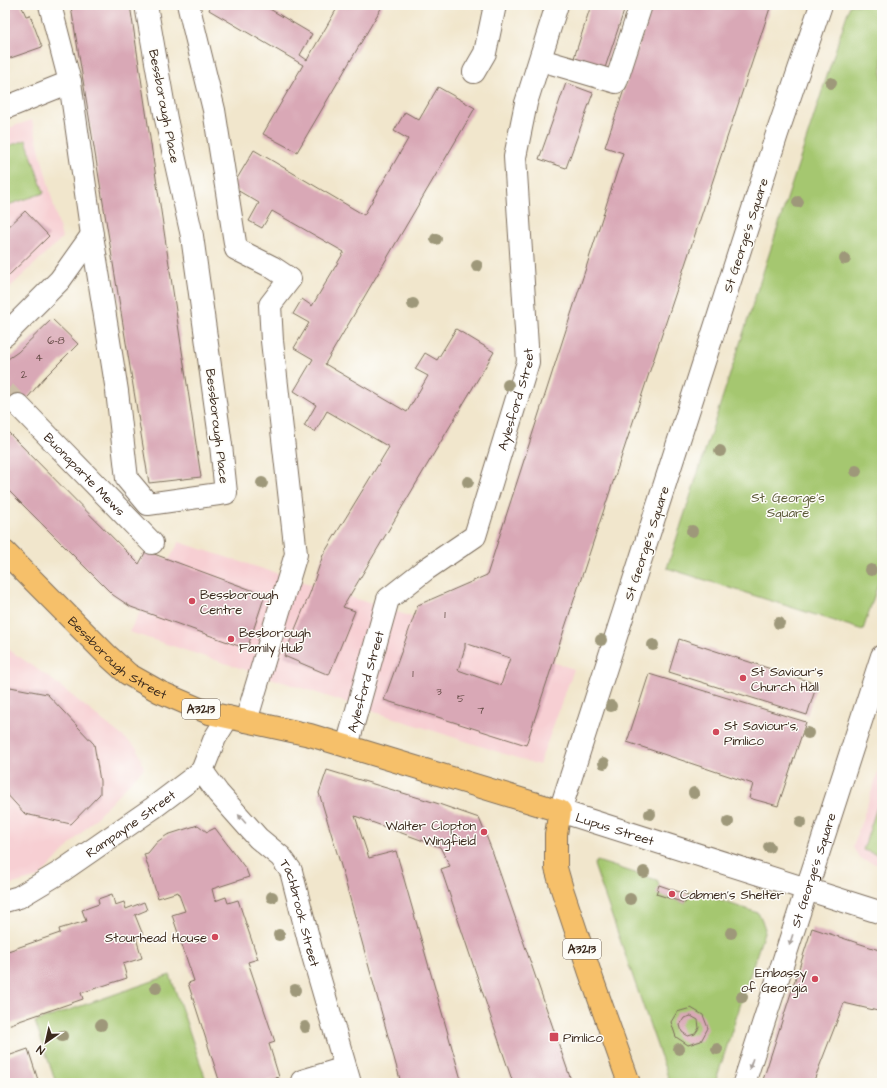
<svg xmlns="http://www.w3.org/2000/svg" width="887" height="1088" font-family="'Architects Daughter',sans-serif">
	<style>
		.built { fill: #f7cfd3 }
		.green { fill: #a5c770; stroke: #707847 }
		.building { fill: #d9a8b6; fill-rule: evenodd }
		.lines { fill: none; stroke-linecap: round; stroke-linejoin: round }
		.minor-tunnel { stroke: #cdc0a9; stroke-width: 22; stroke-dasharray: 22 11; stroke-linecap: butt }
		.minor-casing { stroke: #7b6c5b; stroke-width: 24 }
		.major-casing { stroke: #7b6c5b; stroke-width: 24 }
		.minor { stroke: #fff; stroke-width: 22 }
		.major { stroke: #f6c06b; stroke-width: 22 }
		.tree { fill: #9e987a }
		.oneway { fill: #a79f9a }
		.poi-dot { fill: #d1495b; stroke: #fdfcf7; stroke-width: 1.5 }
		.labels { text-anchor: middle; stroke-width: 3; stroke-linejoin: round; paint-order: stroke }
		.number-label { font-size: 11px; fill: #624a44 }
		.shield { fill: #fdfcf7; stroke: #75695f; stroke-width: 1 }
		.shield-label { font-size: 12px; font-weight: bold; fill: #3b2a1e }
		.street-label { font-size: 13px; fill: #3b2a1e; stroke: #fdfcf7 }
		.park-label { font-size: 13px; fill: #5b5937; stroke: #fdfcf7 }
		.poi-label { font-size: 13px; fill: #3b2a1e; stroke: #fdfcf7; text-anchor: start }
	</style>
	<rect width="100%" height="100%" fill="#fdfcf7"/>
	<filter id="ink" filterUnits="userSpaceOnUse"><feTurbulence type="fractalNoise" baseFrequency=".025" numOctaves="2"/><feDisplacementMap in="SourceGraphic" scale="8" xChannelSelector="R" yChannelSelector="G"/><feConvolveMatrix kernelMatrix="1 2 1 2 8 2 1 2 1" color-interpolation-filters="sRGB"/></filter>
	<filter id="wash" filterUnits="userSpaceOnUse"><feTurbulence type="fractalNoise" baseFrequency=".012" numOctaves="4" result="noise"/><feDisplacementMap in="SourceGraphic" scale="16" xChannelSelector="R" yChannelSelector="G"/><feGaussianBlur stdDeviation="0.9" result="paint"/><feColorMatrix in="noise" values="0 0 0 0 0 0 0 0 0 0 0 0 0 0 0 0 0 1.4 0 .05"/><feComposite in="paint" operator="in"/></filter>
	<g filter="url(#wash)">
		<rect width="100%" height="100%" fill="#f1e6cc"/>
		<g class="built">
			<path d="M 32,120 L 62,238 L 5,292 L 5,129 Z"/>
			<path d="M 179,542 L 574,669 L 539,765 L 129,632 Z"/>
			<path d="M 5,647 L 50,678 L 137,748 L 144,768 L 39,877 L 5,886 Z"/>
			<path d="M 882,760 L 882,866 L 860,859 L 853,847 Z"/>
		</g>
		<g class="green">
			<path d="M 850,5 L 882,5 L 882,572 L 863,630 L 667,568 Z"/>
			<path d="M 26,140 L 44,193 L 5,206 L 5,147 Z"/>
			<path d="M 882,792 L 882,856 L 863,850 Z"/>
			<path d="M 597,861 L 657,880 L 659,885 L 657,894 L 685,903 L 688,895 L 692,891 L 758,913 L 761,918 L 765,929 L 715,1083 L 670,1083 L 594,865 Z"/>
			<path d="M 170,975 L 207,1083 L 56,1083 L 35,1022 Z"/>
		</g>
		<g id="blocks">
			<g class="building">
				<path d="M 5,5 L 21,5 L 26,16 L 30,15 L 42,47 L 5,60 Z"/>
				<path d="M 85,5 L 130,5 L 201,477 L 149,483 L 71,7 Z"/>
				<path d="M 211,5 L 263,5 L 312,34 L 300,55 L 307,60 L 339,5 L 383,5 L 297,152 L 263,134 L 303,65 L 209,10 Z"/>
				<path d="M 591,5 L 626,5 L 605,68 L 574,58 Z"/>
				<path d="M 652,5 L 771,5 L 526,745 L 384,700 L 418,605 L 487,575 L 623,153 L 605,147 ZM 465,643 L 510,658 L 501,685 L 458,670 L 465,648 Z"/>
				<path d="M 566,83 L 593,93 L 566,168 L 539,159 Z"/>
				<path d="M 438,87 L 475,108 L 325,364 L 407,412 L 428,376 L 415,369 L 425,353 L 437,360 L 456,329 L 494,352 L 343,607 L 355,611 L 329,675 L 284,656 L 310,593 L 323,555 L 389,447 L 327,411 L 315,432 L 304,426 L 316,405 L 294,391 L 313,359 L 294,348 L 309,323 L 293,314 L 302,299 L 312,306 L 344,252 L 272,211 L 262,228 L 249,221 L 259,203 L 232,187 L 254,150 L 364,215 L 408,139 L 394,131 L 405,112 L 419,120 Z"/>
				<path d="M 25,211 L 49,236 L 5,279 L 5,230 Z"/>
				<path d="M 52,319 L 78,344 L 44,378 L 29,396 L 5,418 L 5,361 L 18,352 Z"/>
				<path d="M 5,429 L 139,564 L 146,551 L 265,595 L 247,649 L 131,607 L 113,595 L 5,487 Z"/>
				<path d="M 679,639 L 817,684 L 807,715 L 669,672 Z"/>
				<path d="M 649,674 L 806,722 L 778,806 L 749,798 L 753,784 L 627,742 Z"/>
				<path d="M 5,686 L 47,694 L 94,744 L 100,781 L 100,794 L 71,824 L 25,814 L 5,792 Z"/>
				<path d="M 327,770 L 436,803 L 479,818 L 493,853 L 572,1083 L 513,1083 L 441,869 L 450,866 L 440,847 L 355,816 L 369,858 L 396,851 L 462,1083 L 401,1083 L 341,866 L 319,793 Z"/>
				<path d="M 198,825 L 207,832 L 215,828 L 246,869 L 249,877 L 212,889 L 215,901 L 226,897 L 228,903 L 238,900 L 258,959 L 248,962 L 275,1042 L 269,1044 L 279,1077 L 260,1083 L 220,1083 L 188,983 L 194,981 L 172,915 L 185,911 L 178,892 L 158,898 L 144,854 L 148,853 L 157,842 L 167,835 Z"/>
				<path d="M 659,885 L 688,895 L 685,903 L 656,894 Z"/>
				<path d="M 112,894 L 115,905 L 124,902 L 126,909 L 144,902 L 147,910 L 135,915 L 143,935 L 136,938 L 142,958 L 123,964 L 127,978 L 81,993 L 83,999 L 5,1026 L 5,952 L 60,933 L 59,929 L 86,921 L 82,910 L 99,904 L 98,899 Z"/>
				<path d="M 812,928 L 882,951 L 882,1012 L 844,1003 L 813,1083 L 762,1083 Z"/>
				<path d="M 691,1008 L 703,1015 L 708,1028 L 701,1041 L 688,1045 L 676,1037 L 671,1022 L 677,1012 ZM 691,1016 L 698,1020 L 699,1028 L 695,1034 L 688,1036 L 682,1032 L 680,1025 L 684,1018 Z"/>
				<path d="M 28,1049 L 39,1083 L 5,1083 L 5,1057 Z"/>
				<path d="M 277,1078 L 289,1083 L 264,1083 Z"/>
			</g>
		</g>
	</g>
	<g filter="url(#ink)">
		<use href="#blocks" fill-opacity="0" stroke="#7b6c5b" stroke-width="1"/>
		<g class="lines">
			<path class="minor-tunnel" d="M 5,392 L 18,405"/>
			<defs>
				<g id="minor">
					<path d="M 50,5 L 70,82 L 92,235 L 117,391 L 127,479 L 148,504 L 226,493 L 221,445 L 192,236 L 166,119 L 146,5"/>
					<path d="M 189,5 L 189,8 L 214,110 L 236,249 L 272,267 L 290,279 L 270,305 L 272,341 L 296,554 L 246,721"/>
					<path id="s1" d="M 821,5 L 777,134 L 560,811 L 882,913"/>
					<path d="M 541,60 L 616,82 L 641,5"/>
					<path d="M 474,72 L 485,53 L 495,5"/>
					<path d="M 5,108 L 70,82"/>
					<path d="M 5,335 L 60,280 L 92,235"/>
					<path id="s2" d="M 18,405 L 152,543"/>
					<path id="s3" d="M 347,746 L 388,599 L 425,570 L 475,536 L 528,362 L 515,157 L 526,103 L 557,5"/>
					<path id="s4" d="M 202,771 L 218,793 L 258,838 L 281,857 L 291,871 L 311,949 L 350,1083"/>
					<path id="s5" d="M 5,901 L 19,897 L 59,873 L 153,808 L 202,771 L 215,738 L 228,717"/>
					<path d="M 302,1081 L 345,1068"/>
					<path id="s6" d="M 744,1083 L 882,656"/>
				</g>
				<g id="major">
					<path id="s7" d="M 5,552 L 107,655 L 128,674 L 160,692 L 209,713 L 310,735 L 560,811 L 556,834 L 556,868 L 562,889 L 590,973 L 629,1083"/>
				</g>
			</defs>
			<use href="#minor" class="minor-casing"/>
			<use href="#major" class="major-casing"/>
			<use href="#minor" class="minor"/>
			<use href="#major" class="major"/>
		</g>
		<g class="tree">
			<circle cx="831" cy="83" r="6"/>
			<circle cx="798" cy="202" r="6"/>
			<circle cx="436" cy="239" r="6"/>
			<circle cx="845" cy="259" r="6"/>
			<circle cx="477" cy="266" r="6"/>
			<circle cx="413" cy="304" r="6"/>
			<circle cx="508" cy="385" r="6"/>
			<circle cx="720" cy="451" r="6"/>
			<circle cx="856" cy="471" r="6"/>
			<circle cx="468" cy="482" r="6"/>
			<circle cx="262" cy="483" r="6"/>
			<circle cx="692" cy="531" r="6"/>
			<circle cx="871" cy="570" r="6"/>
			<circle cx="779" cy="623" r="6"/>
			<circle cx="601" cy="640" r="6"/>
			<circle cx="653" cy="645" r="6"/>
			<circle cx="611" cy="706" r="6"/>
			<circle cx="808" cy="733" r="6"/>
			<circle cx="604" cy="763" r="6"/>
			<circle cx="694" cy="793" r="6"/>
			<circle cx="650" cy="814" r="6"/>
			<circle cx="728" cy="822" r="6"/>
			<circle cx="801" cy="822" r="6"/>
			<circle cx="769" cy="847" r="6"/>
			<circle cx="644" cy="872" r="6"/>
			<circle cx="272" cy="897" r="6"/>
			<circle cx="630" cy="899" r="6"/>
			<circle cx="731" cy="933" r="6"/>
			<circle cx="279" cy="935" r="6"/>
			<circle cx="156" cy="988" r="6"/>
			<circle cx="295" cy="990" r="6"/>
			<circle cx="742" cy="997" r="6"/>
			<circle cx="101" cy="1025" r="6"/>
			<circle cx="305" cy="1027" r="6"/>
			<circle cx="62" cy="1036" r="6"/>
			<circle cx="679" cy="1049" r="6"/>
			<circle cx="717" cy="1049" r="6"/>
		</g>
		<defs><path id="oneway-solid" d="M-6-.8H1V-3.2L6.5 0L1 3.2V.8H-6Z"/></defs>
		<g class="oneway">
			<use href="#oneway-solid" transform="translate(242 819) rotate(-131)"/>
			<use href="#oneway-solid" transform="translate(791 940) rotate(108)"/>
			<use href="#oneway-solid" transform="translate(751 1064) rotate(108)"/>
		</g>
	</g>
	<g class="poi-dot">
		<circle cx="192" cy="601" r="4"/>
		<circle cx="231" cy="639" r="4"/>
		<circle cx="743" cy="678" r="4"/>
		<circle cx="716" cy="732" r="4"/>
		<circle cx="484" cy="832" r="4"/>
		<circle cx="672" cy="894" r="4"/>
		<circle cx="215" cy="937" r="4"/>
		<circle cx="815" cy="979" r="4"/>
		<rect x="549" y="1032" width="10" height="10" rx="2"/>
	</g>
	<g class="labels">
		<g class="number-label">
			<text x="56" y="344">6-8</text>
			<text x="39" y="361">4</text>
			<text x="24" y="378">2</text>
			<text x="445" y="618">1</text>
			<text x="413" y="677">1</text>
			<text x="439" y="695">3</text>
			<text x="461" y="702">5</text>
			<text x="481" y="714">7</text>
		</g>
		<g class="shield">
			<rect x="182" y="699" width="38" height="20" rx="3"/>
			<rect x="563" y="939" width="38" height="20" rx="3"/>
		</g>
		<g class="shield-label">
			<text x="201" y="713">A3213</text>
			<text x="582" y="953">A3213</text>
		</g>
		<g class="street-label">
			<text transform="translate(165 106) rotate(79)" y="5">Bessborough Place</text>
			<text transform="translate(745 235) rotate(-72)" y="5">St George's Square</text>
			<text dy="5" stroke="none"><textPath href="#s3" startOffset="403">Aylesford Street</textPath></text>
			<text transform="translate(218 426) rotate(83)" y="5">Bessborough Place</text>
			<text dy="5" stroke="none"><textPath href="#s2" startOffset="96">Buonaparte Mews</textPath></text>
			<text transform="translate(646 543) rotate(-72)" y="5">St George's Square</text>
			<text dy="5" stroke="none"><textPath href="#s7" startOffset="155">Bessborough Street</textPath></text>
			<text dy="5" stroke="none"><textPath href="#s3" startOffset="67">Aylesford Street</textPath></text>
			<text dy="5" stroke="none"><textPath href="#s5" startOffset="148">Rampayne Street</textPath></text>
			<text dy="5" stroke="none"><textPath href="#s1" startOffset="905">Lupus Street</textPath></text>
			<text dy="5" stroke="none"><textPath href="#s6" startOffset="224">St George's Square</textPath></text>
			<text dy="5" stroke="none"><textPath href="#s4" startOffset="177">Tachbrook Street</textPath></text>
		</g>
		<g class="park-label">
			<text x="788" y="502">St. George's<tspan x="788" dy="15">Square</tspan></text>
		</g>
		<g class="poi-label">
			<text x="200" y="599">Bessborough<tspan x="200" dy="15">Centre</tspan></text>
			<text x="239" y="637">Besborough<tspan x="239" dy="15">Family Hub</tspan></text>
			<text x="751" y="676">St Saviour's<tspan x="751" dy="15">Church Hall</tspan></text>
			<text x="724" y="730">St Saviour's,<tspan x="724" dy="15">Pimlico</tspan></text>
			<text x="476" y="830" text-anchor="end">Walter Clopton<tspan x="476" dy="15">Wingfield</tspan></text>
			<text x="680" y="899">Cabmen's Shelter</text>
			<text x="207" y="942" text-anchor="end">Stourhead House</text>
			<text x="807" y="977" text-anchor="end">Embassy<tspan x="807" dy="15">of Georgia</tspan></text>
			<text x="563" y="1042">Pimlico</text>
		</g>
	</g>
	<rect width="887" height="1088" fill="none" stroke="#fdfcf7" stroke-width="20"/>
	<g transform="translate(46 1042) rotate(214)" stroke="#fdfcf7" stroke-width="3" paint-order="stroke">
	<path d="M0-3L7 15L0 10L-7 15Z" fill="#3b2a1e"/>
	<text y="-6" font-size="11" font-weight="bold" text-anchor="middle" fill="#3b2a1e">N</text>
	</g>
</svg>
